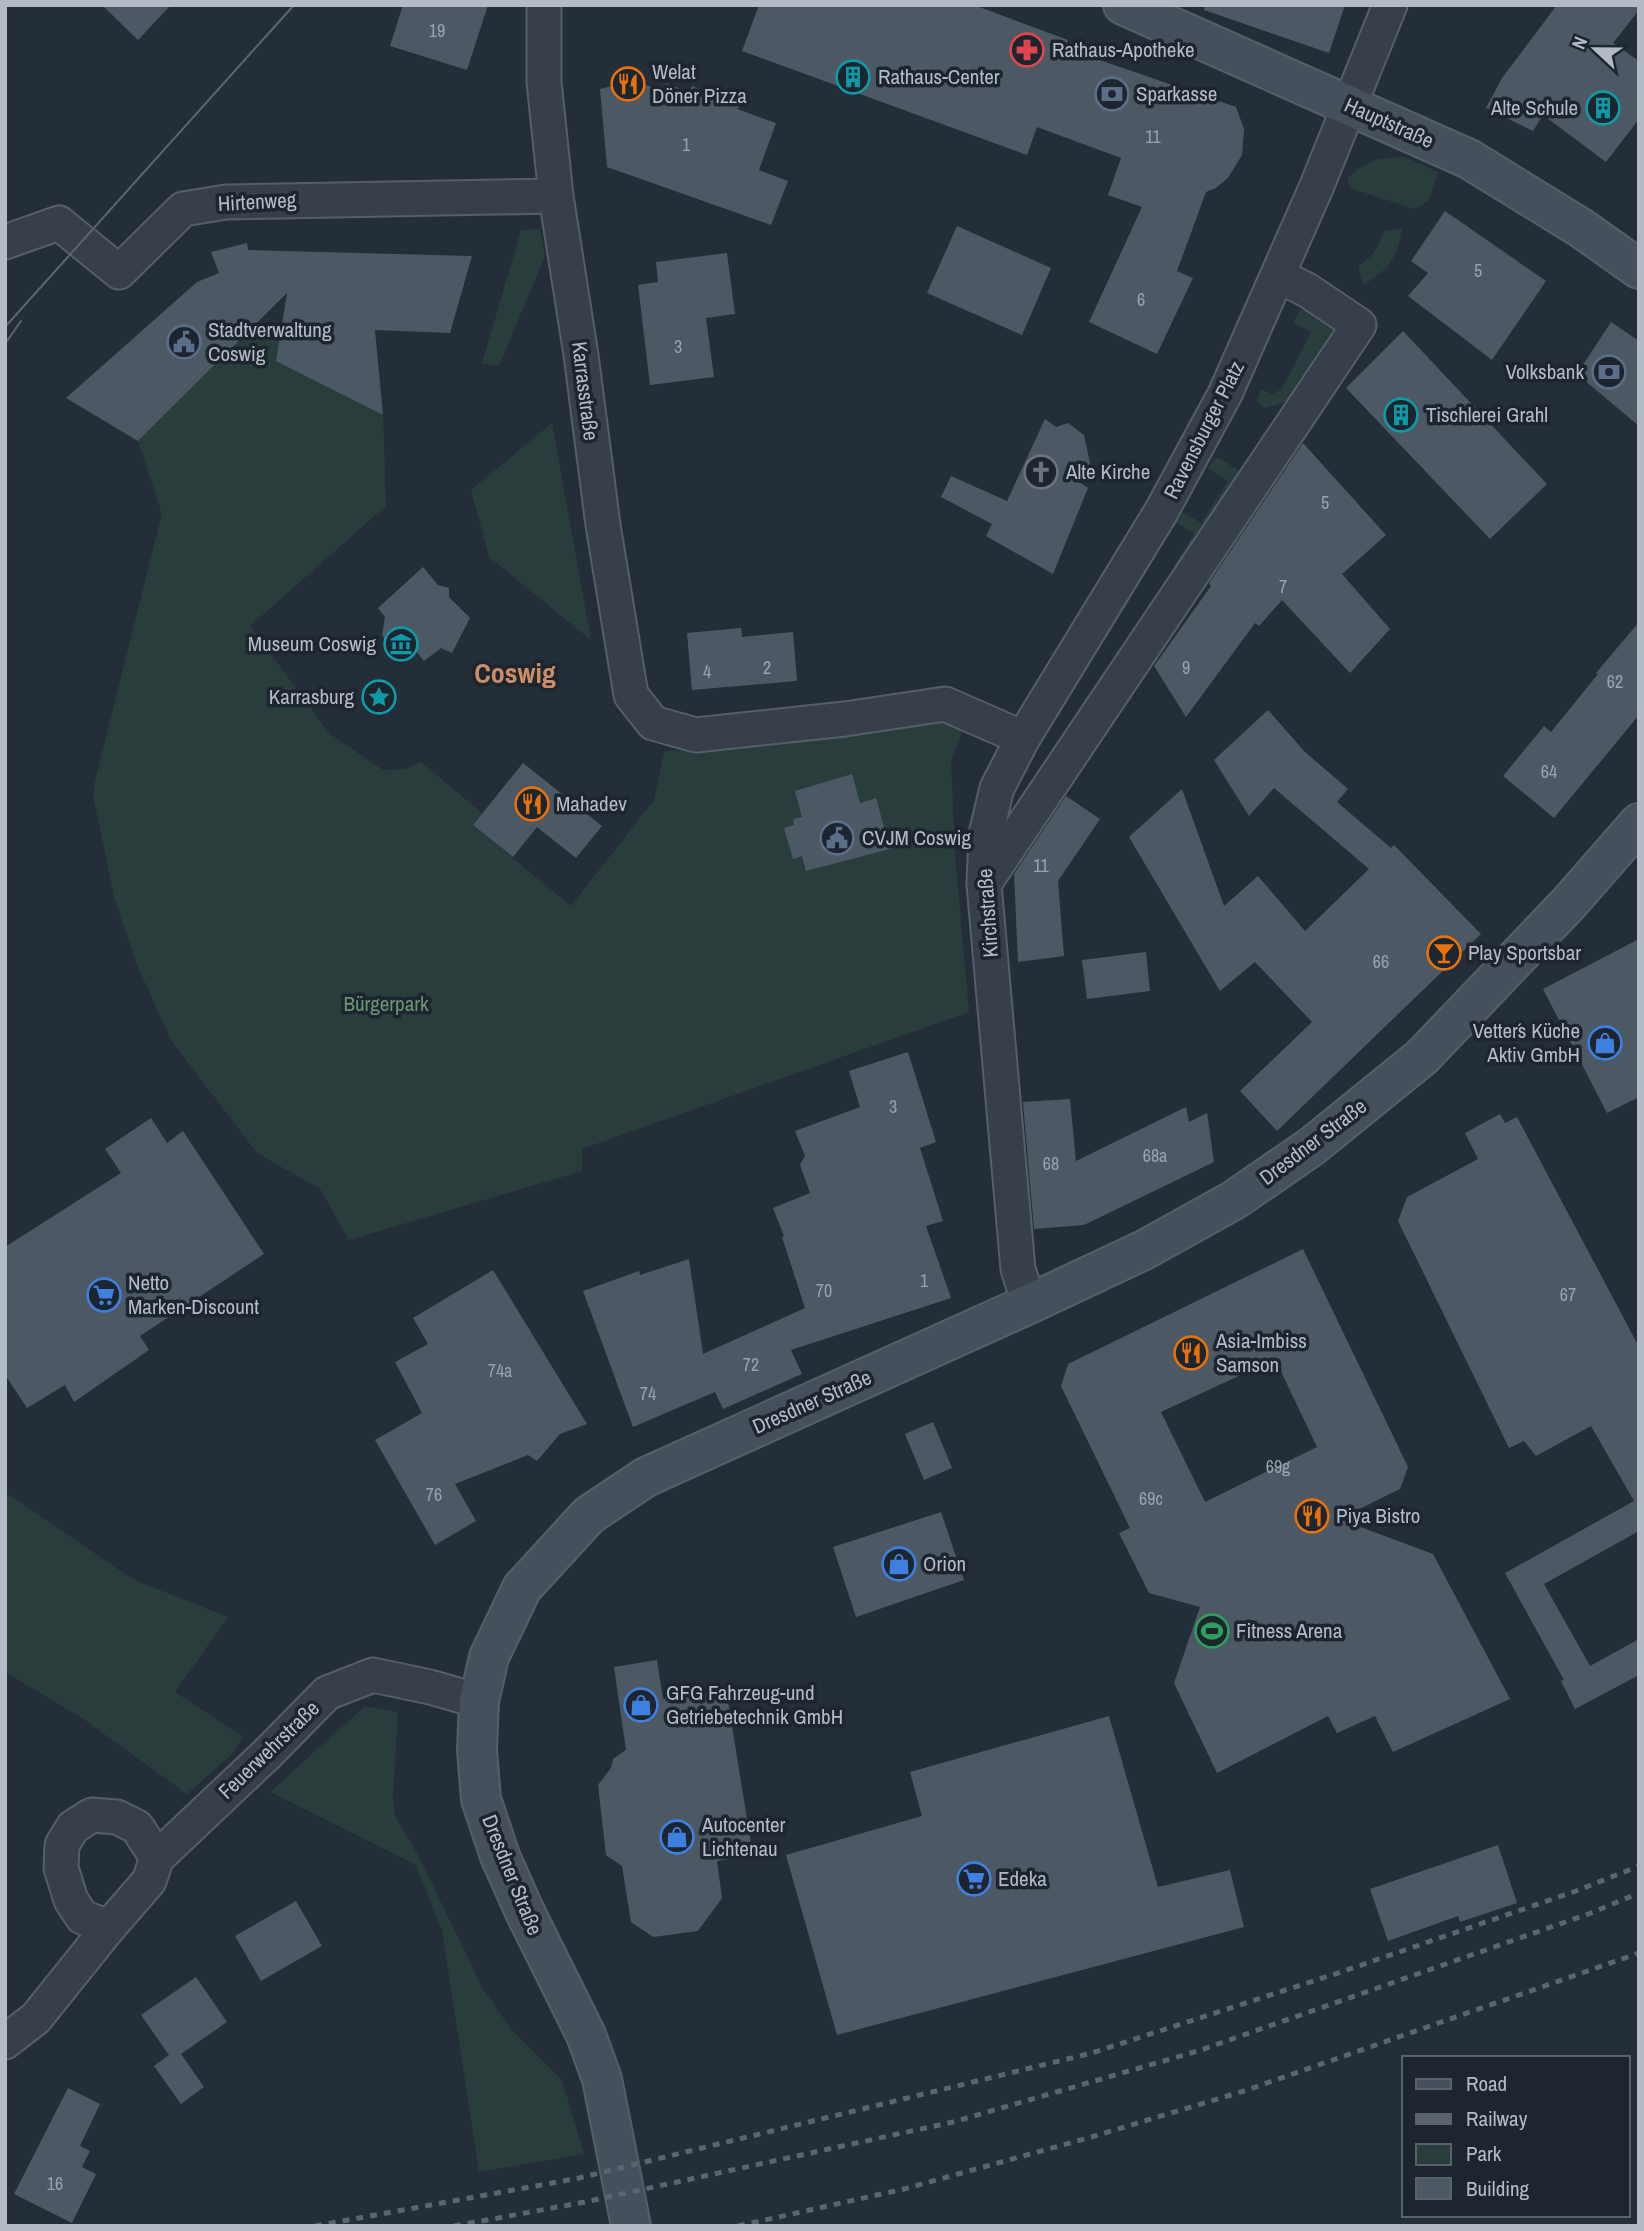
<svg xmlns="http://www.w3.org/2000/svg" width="1644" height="2231" font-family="'Archivo Narrow',sans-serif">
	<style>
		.green { fill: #293d3d }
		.building { fill: #4c5965; fill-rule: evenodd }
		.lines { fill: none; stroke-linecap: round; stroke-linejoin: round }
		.minor-casing { stroke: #565e68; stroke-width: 37 }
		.secondary-casing { stroke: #565e68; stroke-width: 42 }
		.minor { stroke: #37404a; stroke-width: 33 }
		.secondary { stroke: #46505d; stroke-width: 38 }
		.tram { stroke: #5a6571; stroke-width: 2 }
		.rail { stroke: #5a6571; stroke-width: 5; stroke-dasharray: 7 7; stroke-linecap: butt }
		.labels { text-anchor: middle; stroke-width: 7; stroke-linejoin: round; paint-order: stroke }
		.number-label { font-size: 18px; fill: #99a2ae }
		.poi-label { font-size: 21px; fill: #b3bbc6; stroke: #1d252f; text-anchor: start }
		.street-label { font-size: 21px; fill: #b3bbc6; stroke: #1d252f }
		.park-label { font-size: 21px; fill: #6b9573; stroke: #1d252f }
		.district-label { font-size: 28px; font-weight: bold; fill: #cc8d67; stroke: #1d252f }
	</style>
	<rect width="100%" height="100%" fill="#242e39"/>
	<g class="green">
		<path d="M 1405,157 L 1438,172 L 1428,201 L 1415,209 L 1350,188 L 1347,178 C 1370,159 1375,158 1405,157 Z"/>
		<path d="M 1402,228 C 1397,258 1389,270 1363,285 L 1358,266 C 1373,257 1379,247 1384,231 Z"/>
		<path d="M 540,229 L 545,256 L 499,366 L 482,363 L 521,230 Z"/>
		<path d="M 1310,309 L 1339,329 L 1293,400 L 1265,408 L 1256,402 L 1261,389 L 1272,394 L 1282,389 L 1311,332 L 1293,323 L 1299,311 Z"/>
		<path d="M 281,329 L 277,361 L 383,415 L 386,506 L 250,626 L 330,734 L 383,770 L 406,769 L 421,762 L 482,813 L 473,825 L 571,906 L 654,800 L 664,752 L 742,739 L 941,712 L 965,724 L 951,762 L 955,854 L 969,1012 L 582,1149 L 582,1171 L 349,1240 L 320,1189 L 257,1153 L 171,1040 L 137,965 L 115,900 L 93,796 L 95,781 L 162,514 L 138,441 L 238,342 L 253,333 Z"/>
		<path d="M 552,423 L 591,640 L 489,557 L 471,490 Z"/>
		<path d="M 1219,458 L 1240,471 L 1241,483 L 1182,572 L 1174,566 L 1194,534 L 1176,522 L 1183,512 L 1201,523 L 1228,481 L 1208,468 L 1213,460 Z"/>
		<path d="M 5,1492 L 134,1580 L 228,1617 L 175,1692 L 243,1737 L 231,1755 L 187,1794 L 82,1718 L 5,1672 Z"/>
		<path d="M 365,1706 L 398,1712 L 393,1797 L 395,1816 L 419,1857 L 483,1989 L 511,2029 L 562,2080 L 584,2154 L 479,2172 L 442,1930 L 416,1865 L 270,1792 Z"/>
	</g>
	<g class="building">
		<path d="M 102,5 L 171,5 L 138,40 Z"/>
		<path d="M 403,5 L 488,5 L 467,70 L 390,46 Z"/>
		<path d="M 759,5 L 974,5 L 1068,40 L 1065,48 L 1236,107 L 1244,129 L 1242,155 L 1228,178 L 1216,188 L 1206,192 L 1177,271 L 1193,278 L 1157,354 L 1089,322 L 1142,207 L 1108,195 L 1121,158 L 1037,127 L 1027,155 L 742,51 Z"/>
		<path d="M 1205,5 L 1345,5 L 1329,53 L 1204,10 Z"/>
		<path d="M 1557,5 L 1639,5 L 1639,10 L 1613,43 L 1639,61 L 1639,119 L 1606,162 L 1543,115 L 1533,131 L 1486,108 L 1502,78 Z"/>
		<path d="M 666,83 L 689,92 L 692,86 L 740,105 L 737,109 L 776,123 L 759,170 L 788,181 L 771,225 L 607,167 L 600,89 L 620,84 L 643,85 L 662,88 Z"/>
		<path d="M 1445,211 L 1546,281 L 1492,360 L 1408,296 L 1428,273 L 1411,261 Z"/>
		<path d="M 957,226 L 1051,268 L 1022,335 L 927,293 Z"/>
		<path d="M 247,243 L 248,250 L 472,256 L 450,333 L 375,330 L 383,415 L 276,361 L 287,293 L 138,441 L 66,398 L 197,282 L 219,273 L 211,252 Z"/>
		<path d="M 727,253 L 735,314 L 706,318 L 714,377 L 650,385 L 638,285 L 658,282 L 656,262 Z"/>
		<path d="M 1611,322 L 1639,341 L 1639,426 L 1577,374 Z"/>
		<path d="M 1403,331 L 1547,484 L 1490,539 L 1346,388 Z"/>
		<path d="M 1045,419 L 1056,427 L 1068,423 L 1084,435 L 1090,463 L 1078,481 L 1088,488 L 1053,574 L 986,536 L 992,524 L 941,497 L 951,476 L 1007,501 Z"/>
		<path d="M 1303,443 L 1386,535 L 1342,574 L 1390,629 L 1350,673 L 1282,600 L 1259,626 L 1255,623 L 1186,717 L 1154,666 L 1211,586 L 1209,583 Z"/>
		<path d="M 423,567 L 438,585 L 449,588 L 449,597 L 470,618 L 452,653 L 441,648 L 424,661 L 416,651 L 390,646 L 382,635 L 385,617 L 378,608 Z"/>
		<path d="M 1639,622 L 1639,715 L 1554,818 L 1503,776 L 1544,726 L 1551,732 L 1598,674 L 1596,673 Z"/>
		<path d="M 741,628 L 742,637 L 793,632 L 797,681 L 692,690 L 687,633 Z"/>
		<path d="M 1268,710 L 1304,751 L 1348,789 L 1337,802 L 1391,848 L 1394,845 L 1481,934 L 1277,1131 L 1240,1091 L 1312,1022 L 1255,962 L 1220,991 L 1129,837 L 1182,789 L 1224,906 L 1258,876 L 1305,931 L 1369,869 L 1274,788 L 1249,816 L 1214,760 Z"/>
		<path d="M 523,763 L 602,826 L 576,858 L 537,827 L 513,857 L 473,825 Z"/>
		<path d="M 852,774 L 860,803 L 876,798 L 890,849 L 806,871 L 802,856 L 793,859 L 784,828 L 794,825 L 793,819 L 802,817 L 795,791 Z"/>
		<path d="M 1066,796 L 1100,819 L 1058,881 L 1064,956 L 1018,962 L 1014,874 Z"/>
		<path d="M 1639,939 L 1639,1097 L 1607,1113 L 1543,989 Z"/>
		<path d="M 1146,952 L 1150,991 L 1087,999 L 1082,960 Z"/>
		<path d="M 908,1052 L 936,1142 L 920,1148 L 943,1221 L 926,1226 L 951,1298 L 791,1350 L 802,1374 L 723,1409 L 715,1392 L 633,1427 L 583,1291 L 639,1271 L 640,1275 L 689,1259 L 703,1354 L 805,1308 L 782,1237 L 784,1236 L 773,1208 L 810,1193 L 800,1165 L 805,1156 L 795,1131 L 860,1107 L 849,1071 Z"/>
		<path d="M 1070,1099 L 1076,1161 L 1186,1107 L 1189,1122 L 1207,1113 L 1214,1162 L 1084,1225 L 1034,1229 L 1023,1102 Z"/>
		<path d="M 1500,1114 L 1505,1123 L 1517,1117 L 1639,1347 L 1639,1531 L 1544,1584 L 1590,1666 L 1639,1639 L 1639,1675 L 1575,1709 L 1561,1681 L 1564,1680 L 1505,1573 L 1634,1501 L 1591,1426 L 1536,1456 L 1524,1441 L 1509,1448 L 1398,1221 L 1407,1197 L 1478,1159 L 1465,1133 Z"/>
		<path d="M 151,1118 L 167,1143 L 183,1131 L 264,1254 L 140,1336 L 149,1350 L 74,1402 L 65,1385 L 27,1408 L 5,1375 L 5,1247 L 121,1173 L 105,1149 Z"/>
		<path d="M 1303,1249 L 1408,1467 L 1400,1489 L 1339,1519 L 1433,1554 L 1510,1699 L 1393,1752 L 1375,1716 L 1337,1733 L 1328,1716 L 1217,1773 L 1174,1683 L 1200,1607 L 1149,1593 L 1119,1533 L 1130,1528 L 1061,1386 L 1068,1364 ZM 1275,1359 L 1317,1447 L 1205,1502 L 1161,1412 Z"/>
		<path d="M 493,1270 L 587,1424 L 560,1434 L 537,1461 L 528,1455 L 455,1484 L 476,1521 L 435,1545 L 375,1440 L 422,1413 L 395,1362 L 428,1344 L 413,1318 Z"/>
		<path d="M 933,1422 L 952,1468 L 924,1480 L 905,1434 Z"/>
		<path d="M 941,1512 L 964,1580 L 856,1617 L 833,1547 Z"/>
		<path d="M 657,1660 L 663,1699 L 726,1689 L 753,1856 L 717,1861 L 722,1898 L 698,1931 L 653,1937 L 631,1922 L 622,1866 L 606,1855 L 598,1785 L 611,1768 L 613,1759 L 626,1750 L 614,1667 Z"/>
		<path d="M 1109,1716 L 1158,1887 L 1230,1870 L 1244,1927 L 837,2035 L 786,1855 L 922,1816 L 910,1772 Z"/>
		<path d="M 1498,1845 L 1517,1903 L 1460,1922 L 1458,1916 L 1388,1941 L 1370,1889 Z"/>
		<path d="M 296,1901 L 322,1946 L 261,1981 L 235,1936 Z"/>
		<path d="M 196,1977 L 227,2022 L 181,2054 L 204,2087 L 181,2104 L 154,2066 L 169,2055 L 141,2015 Z"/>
		<path d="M 68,2088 L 100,2104 L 80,2146 L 90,2151 L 82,2167 L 96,2174 L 72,2223 L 14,2194 Z"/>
	</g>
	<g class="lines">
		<defs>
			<g id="minor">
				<path d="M 544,5 L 544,82 L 556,196 L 581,355 L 603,525 L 631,695 L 653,723 L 696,735 L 845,719 L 945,704 L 1023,738"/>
				<path d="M 5,242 L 59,223 L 119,272 L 183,209 L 226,202 L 556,196"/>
				<path d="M 984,884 L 1359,325 L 1307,290 L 1279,276"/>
				<path d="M 1029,1304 L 1018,1269 L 984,884 L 986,834 L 997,788 L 1023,738 L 1161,512 L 1225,394 L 1316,188 L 1390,5"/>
				<path d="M 157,1858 L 149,1881 L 109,1927 L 82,1917 L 71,1900 L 61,1868 L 62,1845 L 73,1827 L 92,1815 L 117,1817 L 137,1827 L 157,1858 L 268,1753 L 327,1693 L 373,1675 L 430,1687 L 479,1701"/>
				<path d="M 5,2042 L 36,2018 L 109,1927"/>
			</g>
			<g id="secondary">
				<path d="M 1123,5 L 1469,159 L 1581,228 L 1639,269"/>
				<path d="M 631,2226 L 602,2079 L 586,2035 L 525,1912 L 500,1856 L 481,1799 L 477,1750 L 479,1701 L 489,1657 L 522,1588 L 589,1515 L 646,1477 L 1029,1304 L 1144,1250 L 1234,1200 L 1311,1147 L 1422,1057 L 1569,903 L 1639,823"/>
			</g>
		</defs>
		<use href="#minor" class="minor-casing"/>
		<use href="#secondary" class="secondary-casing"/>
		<use href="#minor" class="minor"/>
		<use href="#secondary" class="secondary"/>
		<g class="tram">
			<path d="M 5,327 L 294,5"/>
			<path d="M 5,344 L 21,321"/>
		</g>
		<g class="rail">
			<path d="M 315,2226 L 579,2178 L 1092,2053 L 1341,1972 L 1576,1891 L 1639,1866"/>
			<path d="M 454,2226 L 585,2202 L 953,2122 L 1198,2051 L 1591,1913 L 1639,1893"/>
			<path d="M 738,2226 L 904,2189 L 1088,2138 L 1244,2091 L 1639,1953"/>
		</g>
	</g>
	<defs>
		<symbol id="pharmacy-ring" viewBox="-11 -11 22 22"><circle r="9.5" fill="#1d252f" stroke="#e0444e" stroke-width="1.5"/><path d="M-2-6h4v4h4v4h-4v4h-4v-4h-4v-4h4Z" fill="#e0444e"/></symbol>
		<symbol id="building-ring" viewBox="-11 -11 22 22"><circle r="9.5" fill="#1d252f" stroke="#0f9aa8" stroke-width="1.5"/><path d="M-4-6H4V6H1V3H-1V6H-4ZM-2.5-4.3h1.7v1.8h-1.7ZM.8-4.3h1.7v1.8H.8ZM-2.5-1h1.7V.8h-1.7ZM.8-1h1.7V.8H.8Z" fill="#0f9aa8"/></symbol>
		<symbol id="restaurant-ring" viewBox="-11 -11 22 22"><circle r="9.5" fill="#1d252f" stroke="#e8710a" stroke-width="1.5"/><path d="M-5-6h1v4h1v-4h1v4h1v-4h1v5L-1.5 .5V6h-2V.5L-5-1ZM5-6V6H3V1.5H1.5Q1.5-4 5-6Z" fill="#e8710a"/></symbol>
		<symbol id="bank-ring" viewBox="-11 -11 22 22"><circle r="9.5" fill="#1d252f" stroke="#5c6f8a" stroke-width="1.5"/><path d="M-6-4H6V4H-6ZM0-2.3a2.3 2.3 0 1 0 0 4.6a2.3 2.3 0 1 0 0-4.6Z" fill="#5c6f8a"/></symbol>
		<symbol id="civic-ring" viewBox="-11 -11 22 22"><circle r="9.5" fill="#1d252f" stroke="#5c6f8a" stroke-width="1.5"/><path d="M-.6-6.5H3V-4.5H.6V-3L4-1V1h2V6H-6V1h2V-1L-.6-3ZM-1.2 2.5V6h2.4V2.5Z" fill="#5c6f8a"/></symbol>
		<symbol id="church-ring" viewBox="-11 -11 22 22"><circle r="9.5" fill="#1d252f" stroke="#6b7280" stroke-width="1.5"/><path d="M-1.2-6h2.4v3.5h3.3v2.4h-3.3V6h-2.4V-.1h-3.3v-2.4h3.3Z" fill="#6b7280"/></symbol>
		<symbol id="museum-ring" viewBox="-11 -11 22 22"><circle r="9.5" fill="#1d252f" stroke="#0f9aa8" stroke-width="1.5"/><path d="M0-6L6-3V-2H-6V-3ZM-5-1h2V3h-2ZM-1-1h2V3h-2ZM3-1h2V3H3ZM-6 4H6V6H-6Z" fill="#0f9aa8"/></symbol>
		<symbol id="sight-ring" viewBox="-11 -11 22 22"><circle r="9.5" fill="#1d252f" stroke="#0f9aa8" stroke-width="1.5"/><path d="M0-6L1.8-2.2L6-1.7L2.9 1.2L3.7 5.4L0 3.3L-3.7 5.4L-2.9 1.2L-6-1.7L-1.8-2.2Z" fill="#0f9aa8"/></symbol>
		<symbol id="bar-ring" viewBox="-11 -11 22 22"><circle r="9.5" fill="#1d252f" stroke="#e8710a" stroke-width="1.5"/><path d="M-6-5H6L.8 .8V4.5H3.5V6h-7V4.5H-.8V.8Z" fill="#e8710a"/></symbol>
		<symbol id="shop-ring" viewBox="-11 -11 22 22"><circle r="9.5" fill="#1d252f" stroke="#3f7fe0" stroke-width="1.5"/><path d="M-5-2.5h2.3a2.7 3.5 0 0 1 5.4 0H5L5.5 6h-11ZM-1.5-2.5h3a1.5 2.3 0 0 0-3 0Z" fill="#3f7fe0"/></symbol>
		<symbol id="supermarket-ring" viewBox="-11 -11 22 22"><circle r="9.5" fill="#1d252f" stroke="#3f7fe0" stroke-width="1.5"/><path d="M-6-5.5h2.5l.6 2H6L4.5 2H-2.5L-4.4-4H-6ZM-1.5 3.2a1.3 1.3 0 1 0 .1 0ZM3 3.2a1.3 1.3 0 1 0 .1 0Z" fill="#3f7fe0"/></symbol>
		<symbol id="stadium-ring" viewBox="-11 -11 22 22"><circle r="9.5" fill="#1d252f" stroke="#2e9e5b" stroke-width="1.5"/><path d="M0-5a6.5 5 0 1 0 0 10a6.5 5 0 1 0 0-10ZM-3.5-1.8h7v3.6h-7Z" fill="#2e9e5b"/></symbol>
	</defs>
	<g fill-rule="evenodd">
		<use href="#pharmacy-ring" x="1008" y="31" width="38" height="38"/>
		<use href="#building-ring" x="834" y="58" width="38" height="38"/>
		<use href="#restaurant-ring" x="609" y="65" width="38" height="38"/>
		<use href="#bank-ring" x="1093" y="75" width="38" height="38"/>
		<use href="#building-ring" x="1584" y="89" width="38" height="38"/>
		<use href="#civic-ring" x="165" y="323" width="38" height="38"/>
		<use href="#bank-ring" x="1590" y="353" width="38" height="38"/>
		<use href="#building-ring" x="1382" y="396" width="38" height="38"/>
		<use href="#church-ring" x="1022" y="453" width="38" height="38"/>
		<use href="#museum-ring" x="382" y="625" width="38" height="38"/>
		<use href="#sight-ring" x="360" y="678" width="38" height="38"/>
		<use href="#restaurant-ring" x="513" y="785" width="38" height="38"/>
		<use href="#civic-ring" x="818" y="819" width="38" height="38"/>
		<use href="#bar-ring" x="1425" y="934" width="38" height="38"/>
		<use href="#shop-ring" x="1586" y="1024" width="38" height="38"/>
		<use href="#supermarket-ring" x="85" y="1276" width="38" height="38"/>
		<use href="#restaurant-ring" x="1172" y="1334" width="38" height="38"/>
		<use href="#restaurant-ring" x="1293" y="1497" width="38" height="38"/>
		<use href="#shop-ring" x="880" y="1545" width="38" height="38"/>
		<use href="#stadium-ring" x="1193" y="1612" width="38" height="38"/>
		<use href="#shop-ring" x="622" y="1686" width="38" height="38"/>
		<use href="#shop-ring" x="658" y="1818" width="38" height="38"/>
		<use href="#supermarket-ring" x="955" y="1860" width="38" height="38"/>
	</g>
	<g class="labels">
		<g class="number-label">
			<text x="437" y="37">19</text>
			<text x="1153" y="143">11</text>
			<text x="686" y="151">1</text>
			<text x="1478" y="277">5</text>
			<text x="1141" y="306">6</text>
			<text x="678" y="353">3</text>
			<text x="1325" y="509">5</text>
			<text x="1283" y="593">7</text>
			<text x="767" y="674">2</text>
			<text x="1186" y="674">9</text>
			<text x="707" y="678">4</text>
			<text x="1615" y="688">62</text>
			<text x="1549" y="778">64</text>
			<text x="1041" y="872">11</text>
			<text x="1381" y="968">66</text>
			<text x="893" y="1113">3</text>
			<text x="1155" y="1162">68a</text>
			<text x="1051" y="1170">68</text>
			<text x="924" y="1287">1</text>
			<text x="824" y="1297">70</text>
			<text x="1568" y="1301">67</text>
			<text x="751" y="1371">72</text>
			<text x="500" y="1377">74a</text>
			<text x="648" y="1400">74</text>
			<text x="1278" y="1473">69g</text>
			<text x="434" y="1501">76</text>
			<text x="1151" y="1505">69c</text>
			<text x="55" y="2190">16</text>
		</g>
		<g class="poi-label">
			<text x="1052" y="57">Rathaus-Apotheke</text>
			<text x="652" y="79">Welat<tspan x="652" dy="24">Döner Pizza</tspan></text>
			<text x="878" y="84">Rathaus-Center</text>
			<text x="1136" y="101">Sparkasse</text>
			<text x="1578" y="115" text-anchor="end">Alte Schule</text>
			<text x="208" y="337">Stadtverwaltung<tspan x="208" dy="24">Coswig</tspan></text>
			<text x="1584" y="379" text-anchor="end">Volksbank</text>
			<text x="1426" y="422">Tischlerei Grahl</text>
			<text x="1066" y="479">Alte Kirche</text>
			<text x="376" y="651" text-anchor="end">Museum Coswig</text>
			<text x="354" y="704" text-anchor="end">Karrasburg</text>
			<text x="556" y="811">Mahadev</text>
			<text x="862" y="845">CVJM Coswig</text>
			<text x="1468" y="960">Play Sportsbar</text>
			<text x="1580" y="1038" text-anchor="end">Vetter´s Küche<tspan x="1580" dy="24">Aktiv GmbH</tspan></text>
			<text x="128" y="1290">Netto<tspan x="128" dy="24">Marken-Discount</tspan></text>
			<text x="1216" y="1348">Asia-Imbiss<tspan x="1216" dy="24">Samson</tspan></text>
			<text x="1336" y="1523">Piya Bistro</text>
			<text x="923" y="1571">Orion</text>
			<text x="1236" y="1638">Fitness Arena</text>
			<text x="666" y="1700">GFG Fahrzeug-und<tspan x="666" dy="24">Getriebetechnik GmbH</tspan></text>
			<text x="702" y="1832">Autocenter<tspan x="702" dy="24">Lichtenau</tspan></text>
			<text x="998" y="1886">Edeka</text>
		</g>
		<g class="street-label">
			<text transform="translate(1389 123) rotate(24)" y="7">Hauptstraße</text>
			<text transform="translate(257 202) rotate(-3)" y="7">Hirtenweg</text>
			<text transform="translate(585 391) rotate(83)" y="7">Karrasstraße</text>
			<text transform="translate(1204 430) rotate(-63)" y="7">Ravensburger Platz</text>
			<text transform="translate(988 913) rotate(-94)" y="7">Kirchstraße</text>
			<text transform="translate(1313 1142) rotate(-37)" y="7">Dresdner Straße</text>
			<text transform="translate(812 1402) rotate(-24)" y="7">Dresdner Straße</text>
			<text transform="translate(269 1750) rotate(-44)" y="7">Feuerwehrstraße</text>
			<text transform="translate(512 1875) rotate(68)" y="7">Dresdner Straße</text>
		</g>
		<g class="park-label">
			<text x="386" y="1011">Bürgerpark</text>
		</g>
		<g class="district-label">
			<text x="515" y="683">Coswig</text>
		</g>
	</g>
	<rect width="1644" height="2231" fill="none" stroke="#b3bbc6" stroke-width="14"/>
	<rect x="1402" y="2056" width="228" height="161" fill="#1d252f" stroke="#59616b" stroke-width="2"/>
	<rect x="1416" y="2079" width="35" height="10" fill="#46505d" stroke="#59616b" stroke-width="2"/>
	<text x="1466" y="2091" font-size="21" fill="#b3bbc6">Road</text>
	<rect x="1416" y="2114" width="35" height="10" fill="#5a6571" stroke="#59616b" stroke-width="2"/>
	<text x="1466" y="2126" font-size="21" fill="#b3bbc6">Railway</text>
	<rect x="1416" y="2144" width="35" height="21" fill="#293d3d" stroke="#59616b" stroke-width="2"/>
	<text x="1466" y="2161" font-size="21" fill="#b3bbc6">Park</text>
	<rect x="1416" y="2178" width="35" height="21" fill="#4c5965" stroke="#59616b" stroke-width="2"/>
	<text x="1466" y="2196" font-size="21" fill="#b3bbc6">Building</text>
	<g transform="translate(1595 49) rotate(292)" stroke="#1d252f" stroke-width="5" paint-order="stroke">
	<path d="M0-5L12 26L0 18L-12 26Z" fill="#b3bbc6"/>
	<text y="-10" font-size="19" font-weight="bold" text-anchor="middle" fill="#b3bbc6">N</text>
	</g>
</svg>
